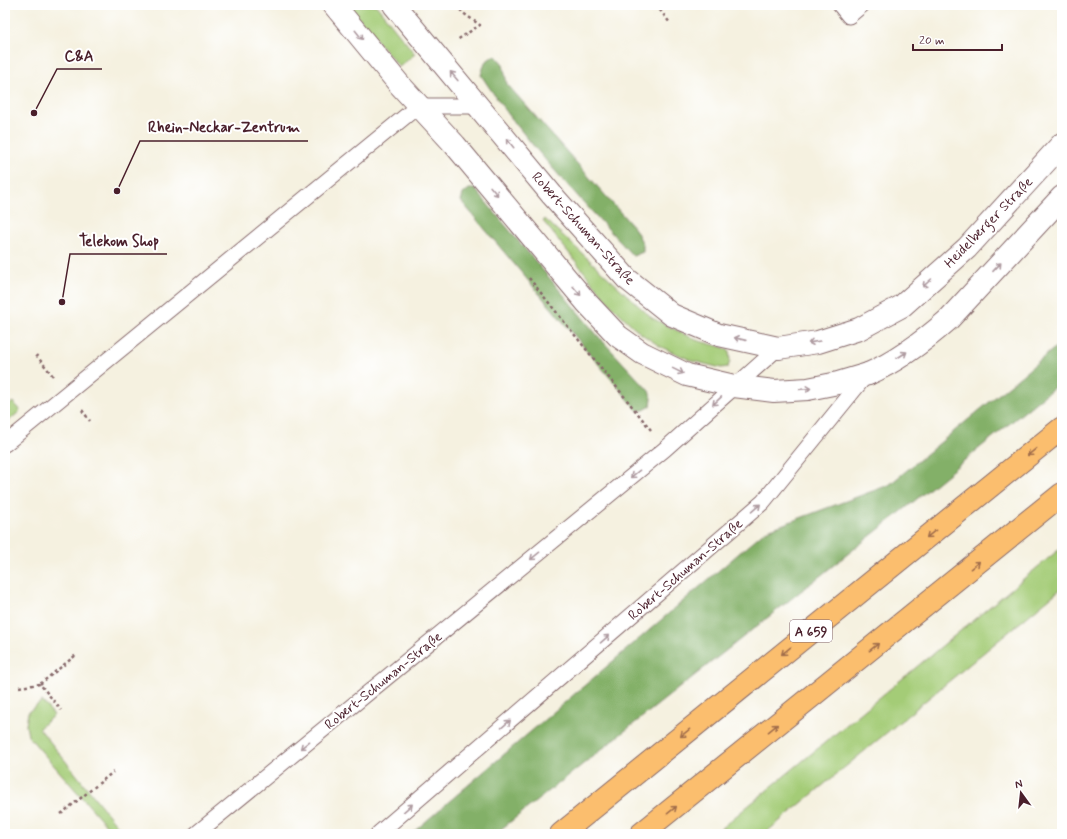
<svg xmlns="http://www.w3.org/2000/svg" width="1067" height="839" font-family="Mynerve,sans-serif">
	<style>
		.green { fill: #a4cc77; stroke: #777651 }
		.forest { fill: #83b068; stroke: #66684a }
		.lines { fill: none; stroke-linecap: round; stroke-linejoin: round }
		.service-casing { stroke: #86686a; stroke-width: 17 }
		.minor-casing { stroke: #86686a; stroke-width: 24 }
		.tertiary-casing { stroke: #86686a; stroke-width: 24 }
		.motorway-casing { stroke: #86686a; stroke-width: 24 }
		.path { stroke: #86686a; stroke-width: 2.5; stroke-dasharray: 3 3; stroke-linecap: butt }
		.service { stroke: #fff; stroke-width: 15 }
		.minor { stroke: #fff; stroke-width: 22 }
		.tertiary { stroke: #fff; stroke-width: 22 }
		.motorway { stroke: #fbbe6e; stroke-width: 22 }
		.oneway { stroke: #ae9aa0 }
		.oneway2 { stroke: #a26e4c }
		.labels { text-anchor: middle; stroke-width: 4; stroke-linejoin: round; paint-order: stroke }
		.shield { fill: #fff; stroke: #80626b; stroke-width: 1 }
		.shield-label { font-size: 13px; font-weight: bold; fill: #4a1f2b }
		.street-label { font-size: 14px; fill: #4a1f2b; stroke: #fff }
		.leader { fill: none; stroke: #4a1f2b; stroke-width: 1.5 }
		.callout-dot { fill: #4a1f2b; stroke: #fff; stroke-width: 1.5 }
		.callout-label { font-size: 15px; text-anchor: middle; font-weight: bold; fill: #4a1f2b; stroke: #fff; stroke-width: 4; stroke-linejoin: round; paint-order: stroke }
	</style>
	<rect width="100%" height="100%" fill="#fff"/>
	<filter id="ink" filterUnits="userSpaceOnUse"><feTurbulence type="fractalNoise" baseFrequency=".025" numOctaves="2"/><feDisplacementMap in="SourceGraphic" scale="8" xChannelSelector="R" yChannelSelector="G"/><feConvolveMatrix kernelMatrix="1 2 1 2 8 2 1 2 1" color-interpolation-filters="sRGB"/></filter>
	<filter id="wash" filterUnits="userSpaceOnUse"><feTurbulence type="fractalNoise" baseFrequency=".012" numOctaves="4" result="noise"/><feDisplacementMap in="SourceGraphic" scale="16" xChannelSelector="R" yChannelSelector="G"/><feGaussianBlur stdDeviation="0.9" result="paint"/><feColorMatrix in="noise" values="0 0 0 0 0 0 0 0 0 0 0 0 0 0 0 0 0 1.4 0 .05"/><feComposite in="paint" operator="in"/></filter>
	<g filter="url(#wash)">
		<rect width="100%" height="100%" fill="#f5f1e0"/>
		<g class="green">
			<path d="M 348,5 L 376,5 L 415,54 L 399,67 Z"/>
			<path d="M 545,219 L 652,318 L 696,340 L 725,348 L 729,351 L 730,361 L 728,367 L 721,368 L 693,361 L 661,347 L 640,333 L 611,305 L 543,221 Z"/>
			<path d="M 13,402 L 20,411 L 5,424 L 5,408 Z"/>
			<path d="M 1062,547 L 1062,588 L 764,834 L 714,834 Z"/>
			<path d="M 42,701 L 54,715 L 39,728 L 124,834 L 114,834 L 28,736 L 26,725 L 28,712 Z"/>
		</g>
		<g class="forest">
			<path d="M 495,55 L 503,64 L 507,84 L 635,229 L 643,244 L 643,252 L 633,256 C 581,199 523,141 481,75 L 485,62 Z"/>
			<path d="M 469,189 L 475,189 L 598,336 L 649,391 L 652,398 L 651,406 L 644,410 L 638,411 L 461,201 L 463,194 Z"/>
			<path d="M 1062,342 L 1062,381 L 907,507 L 495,834 L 411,834 L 765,531 L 889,485 Z"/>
		</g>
	</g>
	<g filter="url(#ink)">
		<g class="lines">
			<defs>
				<g id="service">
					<path d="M 840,5 L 849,16 L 862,5"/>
					<path d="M 5,444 L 418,106 L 479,106"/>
					<path d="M 196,834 L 665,449 L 778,348"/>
					<path d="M 378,834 L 763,502 L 867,374"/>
				</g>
				<g id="minor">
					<path d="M 334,5 L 399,84 L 455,145 L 587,303 L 618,336 L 642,353 L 687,375 L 734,386 L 774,391 L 808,389 L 838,383 L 868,374"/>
					<path d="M 394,5 L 552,195 L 627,279 L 672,315 L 719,335 L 778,348"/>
				</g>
				<g id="tertiary">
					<path d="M 778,348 L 818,342 L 859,329 L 902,306 L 967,248 L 1062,144"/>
					<path d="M 868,374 C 898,361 923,342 948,320 L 1062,197"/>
				</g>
				<g id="motorway">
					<path d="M 561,834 L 1062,428"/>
					<path d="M 641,834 L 1062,494"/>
				</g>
			</defs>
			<use href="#service" class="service-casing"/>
			<use href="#minor" class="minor-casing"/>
			<use href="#tertiary" class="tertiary-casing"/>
			<use href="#motorway" class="motorway-casing"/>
			<g class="path">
				<path d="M 456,5 L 463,13 L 480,25 L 457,40"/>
				<path d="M 656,5 L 670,23"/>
				<path d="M 529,278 L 651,430"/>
				<path d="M 36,355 L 53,376"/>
				<path d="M 82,410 L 90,421"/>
				<path d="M 40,684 L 76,655"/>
				<path d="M 19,687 L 40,684 L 61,710"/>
				<path d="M 61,814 L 113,772"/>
			</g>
			<use href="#service" class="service"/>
			<use href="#minor" class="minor"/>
			<use href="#tertiary" class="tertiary"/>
			<use href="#motorway" class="motorway"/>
		</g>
		<defs><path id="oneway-shaft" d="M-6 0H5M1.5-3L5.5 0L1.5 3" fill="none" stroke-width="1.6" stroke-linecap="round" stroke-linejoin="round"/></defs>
		<g class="oneway">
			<use href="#oneway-shaft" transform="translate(359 35) rotate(51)"/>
			<use href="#oneway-shaft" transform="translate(454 76) rotate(-130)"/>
			<use href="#oneway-shaft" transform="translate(510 143) rotate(-129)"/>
			<use href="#oneway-shaft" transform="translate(494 191) rotate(50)"/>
			<use href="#oneway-shaft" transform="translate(997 267) rotate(-47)"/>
			<use href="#oneway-shaft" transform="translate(927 283) rotate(138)"/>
			<use href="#oneway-shaft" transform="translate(577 291) rotate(50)"/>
			<use href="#oneway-shaft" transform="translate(740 339) rotate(-167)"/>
			<use href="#oneway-shaft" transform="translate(814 342) rotate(170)"/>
			<use href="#oneway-shaft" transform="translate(902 355) rotate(-33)"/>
			<use href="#oneway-shaft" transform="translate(678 371) rotate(26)"/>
			<use href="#oneway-shaft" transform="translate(805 389) rotate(-5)"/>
			<use href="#oneway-shaft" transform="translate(717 401) rotate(137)"/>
			<use href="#oneway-shaft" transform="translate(635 474) rotate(141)"/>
			<use href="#oneway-shaft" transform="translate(756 508) rotate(-41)"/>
			<use href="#oneway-shaft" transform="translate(535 556) rotate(141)"/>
			<use href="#oneway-shaft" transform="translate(605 639) rotate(-41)"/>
			<use href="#oneway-shaft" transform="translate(506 724) rotate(-41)"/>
			<use href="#oneway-shaft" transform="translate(305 745) rotate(141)"/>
			<use href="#oneway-shaft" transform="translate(408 808) rotate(-41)"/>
		</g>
		<g class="oneway2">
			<use href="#oneway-shaft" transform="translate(1032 452) rotate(141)"/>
			<use href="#oneway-shaft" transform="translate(931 534) rotate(141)"/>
			<use href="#oneway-shaft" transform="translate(975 565) rotate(-39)"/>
			<use href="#oneway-shaft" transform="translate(874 647) rotate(-39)"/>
			<use href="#oneway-shaft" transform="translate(786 651) rotate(141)"/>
			<use href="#oneway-shaft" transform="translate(773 728) rotate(-39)"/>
			<use href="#oneway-shaft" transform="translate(685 733) rotate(141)"/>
			<use href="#oneway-shaft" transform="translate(672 810) rotate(-39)"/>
		</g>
	</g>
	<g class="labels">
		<rect class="shield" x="790" y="620" width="42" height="22" rx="3"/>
		<g class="shield-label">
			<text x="811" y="636">A 659</text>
		</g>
		<g class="street-label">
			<text transform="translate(988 222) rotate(-46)" y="5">Heidelberger Straße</text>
			<text transform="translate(584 228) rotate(48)" y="5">Robert-Schuman-Straße</text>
			<text transform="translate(685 569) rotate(-41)" y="5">Robert-Schuman-Straße</text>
			<text transform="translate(383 680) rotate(-39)" y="5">Robert-Schuman-Straße</text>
		</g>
	</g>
	<path class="leader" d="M34 113L57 69H102M117 191L140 141H308M62 302L70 254H167"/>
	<g class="callout-dot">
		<circle cx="34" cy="113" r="4"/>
		<circle cx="117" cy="191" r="4"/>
		<circle cx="62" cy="302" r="4"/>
	</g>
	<g class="callout-label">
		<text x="79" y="61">C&amp;A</text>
		<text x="224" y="132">Rhein-Neckar-Zentrum</text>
		<text x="119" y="246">Telekom Shop</text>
	</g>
	<rect width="1067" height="839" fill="none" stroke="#fff" stroke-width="20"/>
	<g transform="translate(1021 793) rotate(345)" stroke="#ffffff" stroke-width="3" paint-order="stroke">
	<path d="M0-3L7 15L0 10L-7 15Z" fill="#4a1f2b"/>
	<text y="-6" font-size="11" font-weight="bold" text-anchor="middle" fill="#4a1f2b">N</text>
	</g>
	<path d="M913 44v6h89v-6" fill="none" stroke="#4a1f2b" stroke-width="2"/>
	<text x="919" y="44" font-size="12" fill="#4a1f2b" stroke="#ffffff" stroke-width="3" paint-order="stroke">20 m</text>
</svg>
